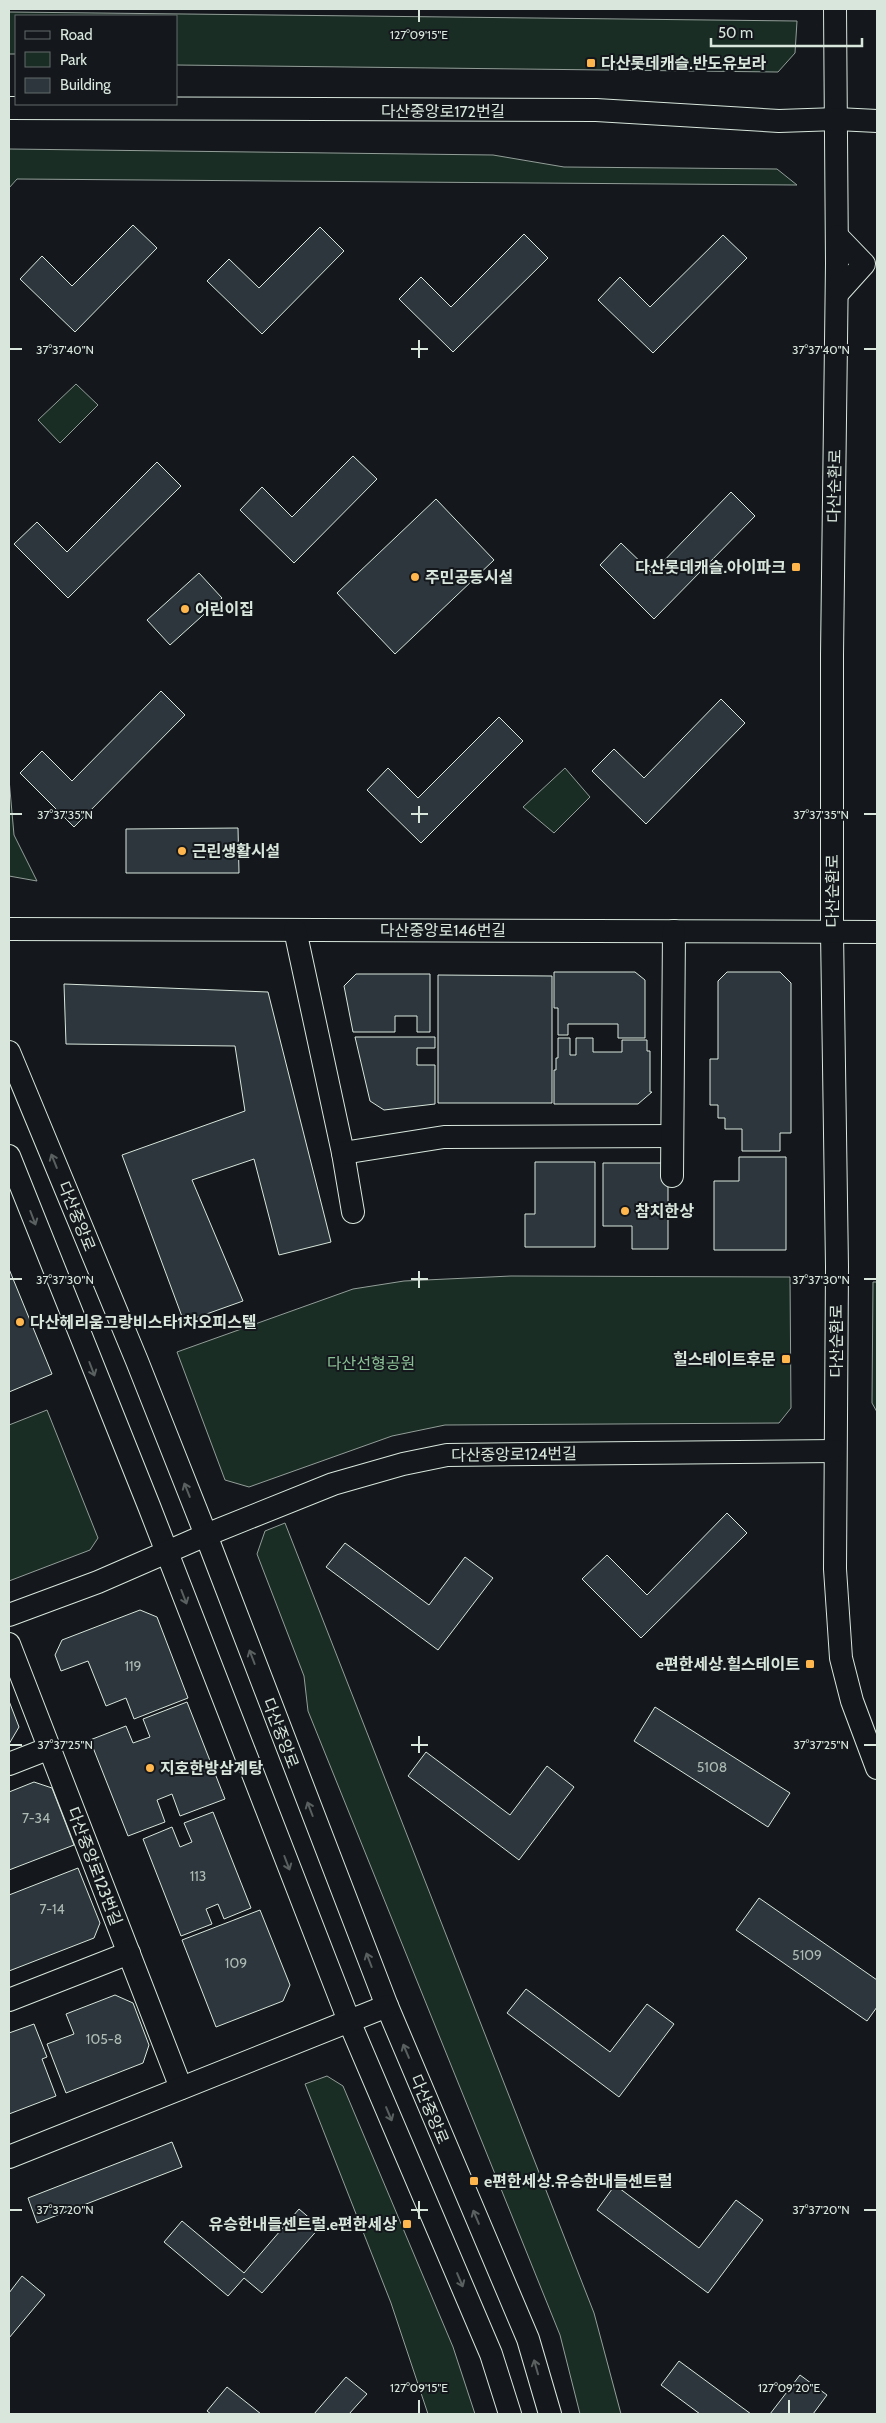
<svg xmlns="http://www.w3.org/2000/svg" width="886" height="2423" font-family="Cabin,'Noto Sans KR',sans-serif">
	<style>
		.green { fill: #1a2d24; stroke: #939e99 }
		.building { fill: #2c363c; stroke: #d8e6dc }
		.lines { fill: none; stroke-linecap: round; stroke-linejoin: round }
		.minor-casing { stroke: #d8e6dc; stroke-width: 24 }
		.minor { stroke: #14181c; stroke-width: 22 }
		.oneway { stroke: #59605f }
		.ticks { fill: none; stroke: #d8e6dc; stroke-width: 2 }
		.poi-dot { fill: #ffb74d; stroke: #14181c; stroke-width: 2 }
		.labels { text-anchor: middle; stroke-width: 4; stroke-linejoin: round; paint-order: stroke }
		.number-label { font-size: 14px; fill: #adbab4 }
		.poi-label { font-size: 16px; font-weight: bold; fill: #d8e6dc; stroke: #14181c; text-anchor: start }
		.street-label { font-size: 16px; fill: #d8e6dc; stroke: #14181c }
		.park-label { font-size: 16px; fill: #8ac095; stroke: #14181c }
		.ticks-label { font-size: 12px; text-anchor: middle; fill: #d8e6dc; stroke: #14181c; stroke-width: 4; stroke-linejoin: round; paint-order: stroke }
	</style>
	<rect width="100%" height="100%" fill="#14181c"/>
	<g class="green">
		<path d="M 9,12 L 797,21 L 795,53 L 778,72 L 176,65 L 176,16 L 16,16 L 16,54 L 9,54 Z"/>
		<path d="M 9,149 L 493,155 L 564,167 L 777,169 L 797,185 L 17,179 L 9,188 Z"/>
		<path d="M 76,384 L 98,405 L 60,443 L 38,420 Z"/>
		<path d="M 565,768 L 590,797 L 554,833 L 523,807 Z"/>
		<path d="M 9,779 L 14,835 L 37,881 L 9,876 Z"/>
		<path d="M 511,1276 L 790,1277 L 791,1408 L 779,1423 L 445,1425 L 392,1436 L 249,1487 L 225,1480 L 177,1352 L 353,1289 L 404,1281 Z"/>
		<path d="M 873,1282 L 877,1282 L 877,1412 L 872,1403 Z"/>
		<path d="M 47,1410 L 98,1538 L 90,1550 L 9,1581 L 9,1425 Z"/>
		<path d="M 285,1523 L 594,2313 L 621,2414 L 580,2414 L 560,2335 L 308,1711 L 304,1676 L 257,1554 L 265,1531 Z"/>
		<path d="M 327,2076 L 343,2086 L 453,2347 L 475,2414 L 428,2414 L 391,2303 L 305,2084 Z"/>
	</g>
	<g class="building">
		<path d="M 133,225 L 157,248 L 75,332 L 20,279 L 42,256 L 72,286 Z"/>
		<path d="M 320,227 L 344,251 L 262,334 L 207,281 L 229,259 L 259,288 Z"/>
		<path d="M 524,234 L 548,258 L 453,352 L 399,299 L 421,277 L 451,307 Z"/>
		<path d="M 723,235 L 747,258 L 653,353 L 598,300 L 620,277 L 650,307 Z"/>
		<path d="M 353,456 L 377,479 L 294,563 L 240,510 L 262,487 L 292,517 Z"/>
		<path d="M 157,462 L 181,486 L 68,598 L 14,544 L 37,522 L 67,552 Z"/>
		<path d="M 731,492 L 755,516 L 654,619 L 600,565 L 621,543 L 652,573 Z"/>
		<path d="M 436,499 L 494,560 L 395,654 L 337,593 Z"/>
		<path d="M 199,573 L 222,598 L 170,645 L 147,620 Z"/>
		<path d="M 161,691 L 185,715 L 74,827 L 20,773 L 42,751 L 72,781 Z"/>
		<path d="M 721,699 L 745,723 L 646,824 L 592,771 L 614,749 L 644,778 Z"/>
		<path d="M 499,717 L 523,741 L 421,843 L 367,790 L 388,768 L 418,798 Z"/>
		<path d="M 238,828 L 239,873 L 126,873 L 126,829 Z"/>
		<path d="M 554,972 L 635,972 L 645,980 L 645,1038 L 618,1038 L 618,1024 L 568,1024 L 568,1035 L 558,1035 L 558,1008 L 554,1008 Z"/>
		<path d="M 727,972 L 780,972 L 791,983 L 791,1133 L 780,1133 L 780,1151 L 742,1151 L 742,1129 L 725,1129 L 725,1118 L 718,1118 L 718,1105 L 710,1105 L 710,1059 L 718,1059 L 718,981 Z"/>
		<path d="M 356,974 L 430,974 L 430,1032 L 417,1032 L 417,1016 L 395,1016 L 395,1032 L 353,1032 L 344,986 Z"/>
		<path d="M 438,975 L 552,976 L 552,1103 L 438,1103 Z"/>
		<path d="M 64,984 L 268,992 L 331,1242 L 279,1255 L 254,1159 L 192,1180 L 243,1301 L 184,1322 L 122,1155 L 245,1111 L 235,1046 L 66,1044 Z"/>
		<path d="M 355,1037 L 435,1037 L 435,1048 L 417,1048 L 417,1065 L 435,1065 L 435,1104 L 384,1110 L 370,1101 Z"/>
		<path d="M 558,1038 L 570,1038 L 570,1055 L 576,1055 L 576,1038 L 593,1038 L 593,1052 L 622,1052 L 622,1040 L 647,1040 L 647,1051 L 650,1051 L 650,1092 L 652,1092 L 638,1104 L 554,1104 L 554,1070 L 556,1070 L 556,1058 L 558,1058 Z"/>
		<path d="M 739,1157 L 786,1157 L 786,1250 L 714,1250 L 714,1181 L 739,1181 Z"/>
		<path d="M 535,1162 L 595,1162 L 595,1247 L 525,1247 L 525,1214 L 535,1214 Z"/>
		<path d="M 603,1163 L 668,1163 L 668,1249 L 632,1249 L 632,1226 L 603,1226 Z"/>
		<path d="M 9,1269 L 52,1374 L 9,1392 Z"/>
		<path d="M 727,1513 L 747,1533 L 641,1638 L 582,1579 L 607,1555 L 647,1595 Z"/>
		<path d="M 345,1543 L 429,1605 L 465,1557 L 493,1578 L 438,1650 L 326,1567 Z"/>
		<path d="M 140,1610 L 157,1617 L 188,1698 L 134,1719 L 126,1698 L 106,1706 L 88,1661 L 61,1671 L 55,1655 L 62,1640 Z"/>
		<path d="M 9,1701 L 19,1727 L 9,1744 Z"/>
		<path d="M 187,1702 L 225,1799 L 180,1816 L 172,1794 L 157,1800 L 165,1822 L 128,1836 L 90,1740 L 126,1726 L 133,1743 L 150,1737 L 143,1719 Z"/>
		<path d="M 655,1707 L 790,1793 L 768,1827 L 634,1741 Z"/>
		<path d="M 426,1752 L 510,1815 L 547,1766 L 574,1787 L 519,1860 L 408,1776 Z"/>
		<path d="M 34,1782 L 52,1788 L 74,1845 L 9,1870 L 9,1792 Z"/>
		<path d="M 213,1812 L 251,1908 L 224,1919 L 218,1904 L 206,1909 L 212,1924 L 181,1936 L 143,1839 L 172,1827 L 180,1847 L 192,1842 L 184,1823 Z"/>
		<path d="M 78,1868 L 100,1923 L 94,1938 L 9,1971 L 9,1895 Z"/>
		<path d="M 759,1898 L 877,1980 L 877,2007 L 867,2021 L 736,1930 Z"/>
		<path d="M 260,1910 L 290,1985 L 283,2001 L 216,2027 L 182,1940 Z"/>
		<path d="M 526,1989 L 610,2052 L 647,2004 L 674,2024 L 619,2097 L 507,2013 Z"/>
		<path d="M 115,1995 L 133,2003 L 149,2045 L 143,2063 L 66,2093 L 47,2044 L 74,2034 L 66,2014 Z"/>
		<path d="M 34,2024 L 47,2057 L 42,2059 L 56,2096 L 9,2114 L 9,2033 Z"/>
		<path d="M 172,2142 L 182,2167 L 37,2223 L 28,2198 Z"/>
		<path d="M 615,2185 L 699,2248 L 736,2200 L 763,2220 L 708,2293 L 597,2210 Z"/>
		<path d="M 299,2209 L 320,2227 L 262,2293 L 244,2278 L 228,2296 L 164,2242 L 182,2221 L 244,2273 Z"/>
		<path d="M 22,2276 L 45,2295 L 9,2338 L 9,2293 Z"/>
		<path d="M 679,2361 L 751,2414 L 700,2414 L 661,2385 Z"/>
		<path d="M 800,2375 L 827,2395 L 813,2414 L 770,2414 Z"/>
		<path d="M 346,2377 L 367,2394 L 349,2414 L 314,2414 Z"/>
		<path d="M 227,2387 L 261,2414 L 211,2414 L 207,2411 Z"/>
	</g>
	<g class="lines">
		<defs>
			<g id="minor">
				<path d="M 835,9 L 837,263 L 832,655 L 832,932 L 837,1267 L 835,1569 L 841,1658 L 852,1701 L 877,1768"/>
				<path d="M 9,108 L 596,110 L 779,121 L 837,119 L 877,121"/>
				<path d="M 837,294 L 864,264 L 837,236"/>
				<path d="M 9,929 L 877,932"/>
				<path d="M 295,930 L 343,1153 L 353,1212"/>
				<path d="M 9,1052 L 137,1361 L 206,1535 L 387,2006 L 528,2339 L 550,2414"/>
				<path d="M 343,1153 L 444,1137 L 672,1136"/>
				<path d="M 9,1156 L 149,1506 L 349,2021 L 491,2354 L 510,2414"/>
				<path d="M 672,1176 L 674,931"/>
				<path d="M 9,1615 L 98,1582 L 206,1535 L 333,1484 L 403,1464 L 447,1455 L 835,1451"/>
				<path d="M 9,1644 L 181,2088"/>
				<path d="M 9,1764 L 50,1748"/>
				<path d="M 9,2000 L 129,1953"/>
				<path d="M 9,2157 L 387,2006"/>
			</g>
		</defs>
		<use href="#minor" class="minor-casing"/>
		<use href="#minor" class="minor"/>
	</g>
	<defs><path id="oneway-shaft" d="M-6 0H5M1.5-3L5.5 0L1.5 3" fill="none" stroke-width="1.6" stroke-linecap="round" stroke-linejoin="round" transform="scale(1.25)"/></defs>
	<g class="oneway">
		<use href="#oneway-shaft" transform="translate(54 1161) rotate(-112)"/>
		<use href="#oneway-shaft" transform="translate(33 1218) rotate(69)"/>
		<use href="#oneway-shaft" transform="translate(92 1369) rotate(69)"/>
		<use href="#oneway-shaft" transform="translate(187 1490) rotate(-112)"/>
		<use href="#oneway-shaft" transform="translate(184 1597) rotate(69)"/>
		<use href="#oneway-shaft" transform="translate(252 1657) rotate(-111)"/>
		<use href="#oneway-shaft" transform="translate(310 1809) rotate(-111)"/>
		<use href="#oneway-shaft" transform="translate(287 1863) rotate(69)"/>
		<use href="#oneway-shaft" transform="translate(369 1960) rotate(-111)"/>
		<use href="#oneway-shaft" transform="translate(406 2051) rotate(-113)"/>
		<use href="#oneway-shaft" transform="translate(389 2114) rotate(67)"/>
		<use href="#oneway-shaft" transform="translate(476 2217) rotate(-113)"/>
		<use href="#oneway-shaft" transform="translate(460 2280) rotate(67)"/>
		<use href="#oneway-shaft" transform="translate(536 2367) rotate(-106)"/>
	</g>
	<path class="ticks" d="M 419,10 L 419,22M 419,340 L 419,358M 10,349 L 22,349M 411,349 L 428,349M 864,349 L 876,349M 419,806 L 419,823M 10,814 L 22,814M 411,814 L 428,814M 864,814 L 876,814M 419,1271 L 419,1288M 10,1279 L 22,1279M 411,1279 L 428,1279M 864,1279 L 876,1279M 419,1736 L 419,1753M 10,1745 L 22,1745M 411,1745 L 428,1745M 864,1745 L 876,1745M 419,2201 L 419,2219M 10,2210 L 22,2210M 411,2210 L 428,2210M 864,2210 L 876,2210M 419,2400 L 419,2413M 789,2400 L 789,2413"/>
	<g class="poi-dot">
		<rect x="586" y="58" width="10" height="10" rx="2.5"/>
		<rect x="791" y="562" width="10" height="10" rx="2.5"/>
		<circle cx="415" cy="577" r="5"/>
		<circle cx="185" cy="609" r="5"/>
		<circle cx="182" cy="851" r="5"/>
		<circle cx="625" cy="1211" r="5"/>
		<circle cx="20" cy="1322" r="5"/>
		<rect x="781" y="1354" width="10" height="10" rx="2.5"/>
		<rect x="805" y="1659" width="10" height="10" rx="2.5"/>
		<circle cx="150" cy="1768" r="5"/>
		<rect x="469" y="2176" width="10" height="10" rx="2.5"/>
		<rect x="402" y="2219" width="10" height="10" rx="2.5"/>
	</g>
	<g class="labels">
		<g class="number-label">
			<text x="133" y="1671">119</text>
			<text x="712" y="1772">5108</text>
			<text x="36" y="1823">7-34</text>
			<text x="198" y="1881">113</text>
			<text x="52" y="1914">7-14</text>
			<text x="807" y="1960">5109</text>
			<text x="236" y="1968">109</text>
			<text x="104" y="2044">105-8</text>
		</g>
		<g class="poi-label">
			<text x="601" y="69">다산롯데캐슬.반도유보라</text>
			<text x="786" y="573" text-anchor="end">다산롯데캐슬.아이파크</text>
			<text x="425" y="583">주민공동시설</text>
			<text x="195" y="615">어린이집</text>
			<text x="192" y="857">근린생활시설</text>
			<text x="635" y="1217">참치한상</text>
			<text x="30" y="1328">다산헤리움그랑비스타1차오피스텔</text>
			<text x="776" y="1365" text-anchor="end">힐스테이트후문</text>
			<text x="800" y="1670" text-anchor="end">e편한세상.힐스테이트</text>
			<text x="160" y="1774">지호한방삼계탕</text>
			<text x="484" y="2187">e편한세상.유승한내들센트럴</text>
			<text x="397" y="2230" text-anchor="end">유승한내들센트럴.e편한세상</text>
		</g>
		<g class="street-label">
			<text x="443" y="117">다산중앙로172번길</text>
			<text transform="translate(834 486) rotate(-89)" y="6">다산순환로</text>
			<text transform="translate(832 891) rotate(-90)" y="6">다산순환로</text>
			<text x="443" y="936">다산중앙로146번길</text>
			<text transform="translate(77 1216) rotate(68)" y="6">다산중앙로</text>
			<text transform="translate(836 1341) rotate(-90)" y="6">다산순환로</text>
			<text transform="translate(514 1454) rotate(-1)" y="6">다산중앙로124번길</text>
			<text transform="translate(281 1733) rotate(69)" y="6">다산중앙로</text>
			<text transform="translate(95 1866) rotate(69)" y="6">다산중앙로123번길</text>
			<text transform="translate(430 2109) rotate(67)" y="6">다산중앙로</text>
		</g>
		<g class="park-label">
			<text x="371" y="1369">다산선형공원</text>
		</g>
	</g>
	<g class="ticks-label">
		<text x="419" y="39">127°09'15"E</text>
		<text x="65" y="354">37°37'40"N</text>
		<text x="821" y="354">37°37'40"N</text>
		<text x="65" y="819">37°37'35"N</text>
		<text x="821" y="819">37°37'35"N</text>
		<text x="65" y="1284">37°37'30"N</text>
		<text x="821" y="1284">37°37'30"N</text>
		<text x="65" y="1749">37°37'25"N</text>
		<text x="821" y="1749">37°37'25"N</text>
		<text x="65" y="2214">37°37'20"N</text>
		<text x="821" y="2214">37°37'20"N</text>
		<text x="419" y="2392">127°09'15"E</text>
		<text x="789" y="2392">127°09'20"E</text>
	</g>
	<rect width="886" height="2423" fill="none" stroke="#d8e6dc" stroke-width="20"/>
	<rect x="15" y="15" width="162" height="90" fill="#14181c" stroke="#626a69"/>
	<rect x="25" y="31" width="25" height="8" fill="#14181c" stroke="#626a69"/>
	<text x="60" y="40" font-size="15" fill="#d8e6dc">Road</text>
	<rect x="25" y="52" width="25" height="15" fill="#1a2d24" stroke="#626a69"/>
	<text x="60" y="65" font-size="15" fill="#d8e6dc">Park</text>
	<rect x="25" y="78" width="25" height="15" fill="#2c363c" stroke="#626a69"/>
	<text x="60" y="90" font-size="15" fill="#d8e6dc">Building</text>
	<path d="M711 38v8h151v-8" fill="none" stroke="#d8e6dc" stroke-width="2.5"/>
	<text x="718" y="38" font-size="15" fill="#d8e6dc" stroke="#14181c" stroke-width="4" paint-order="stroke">50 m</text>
</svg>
